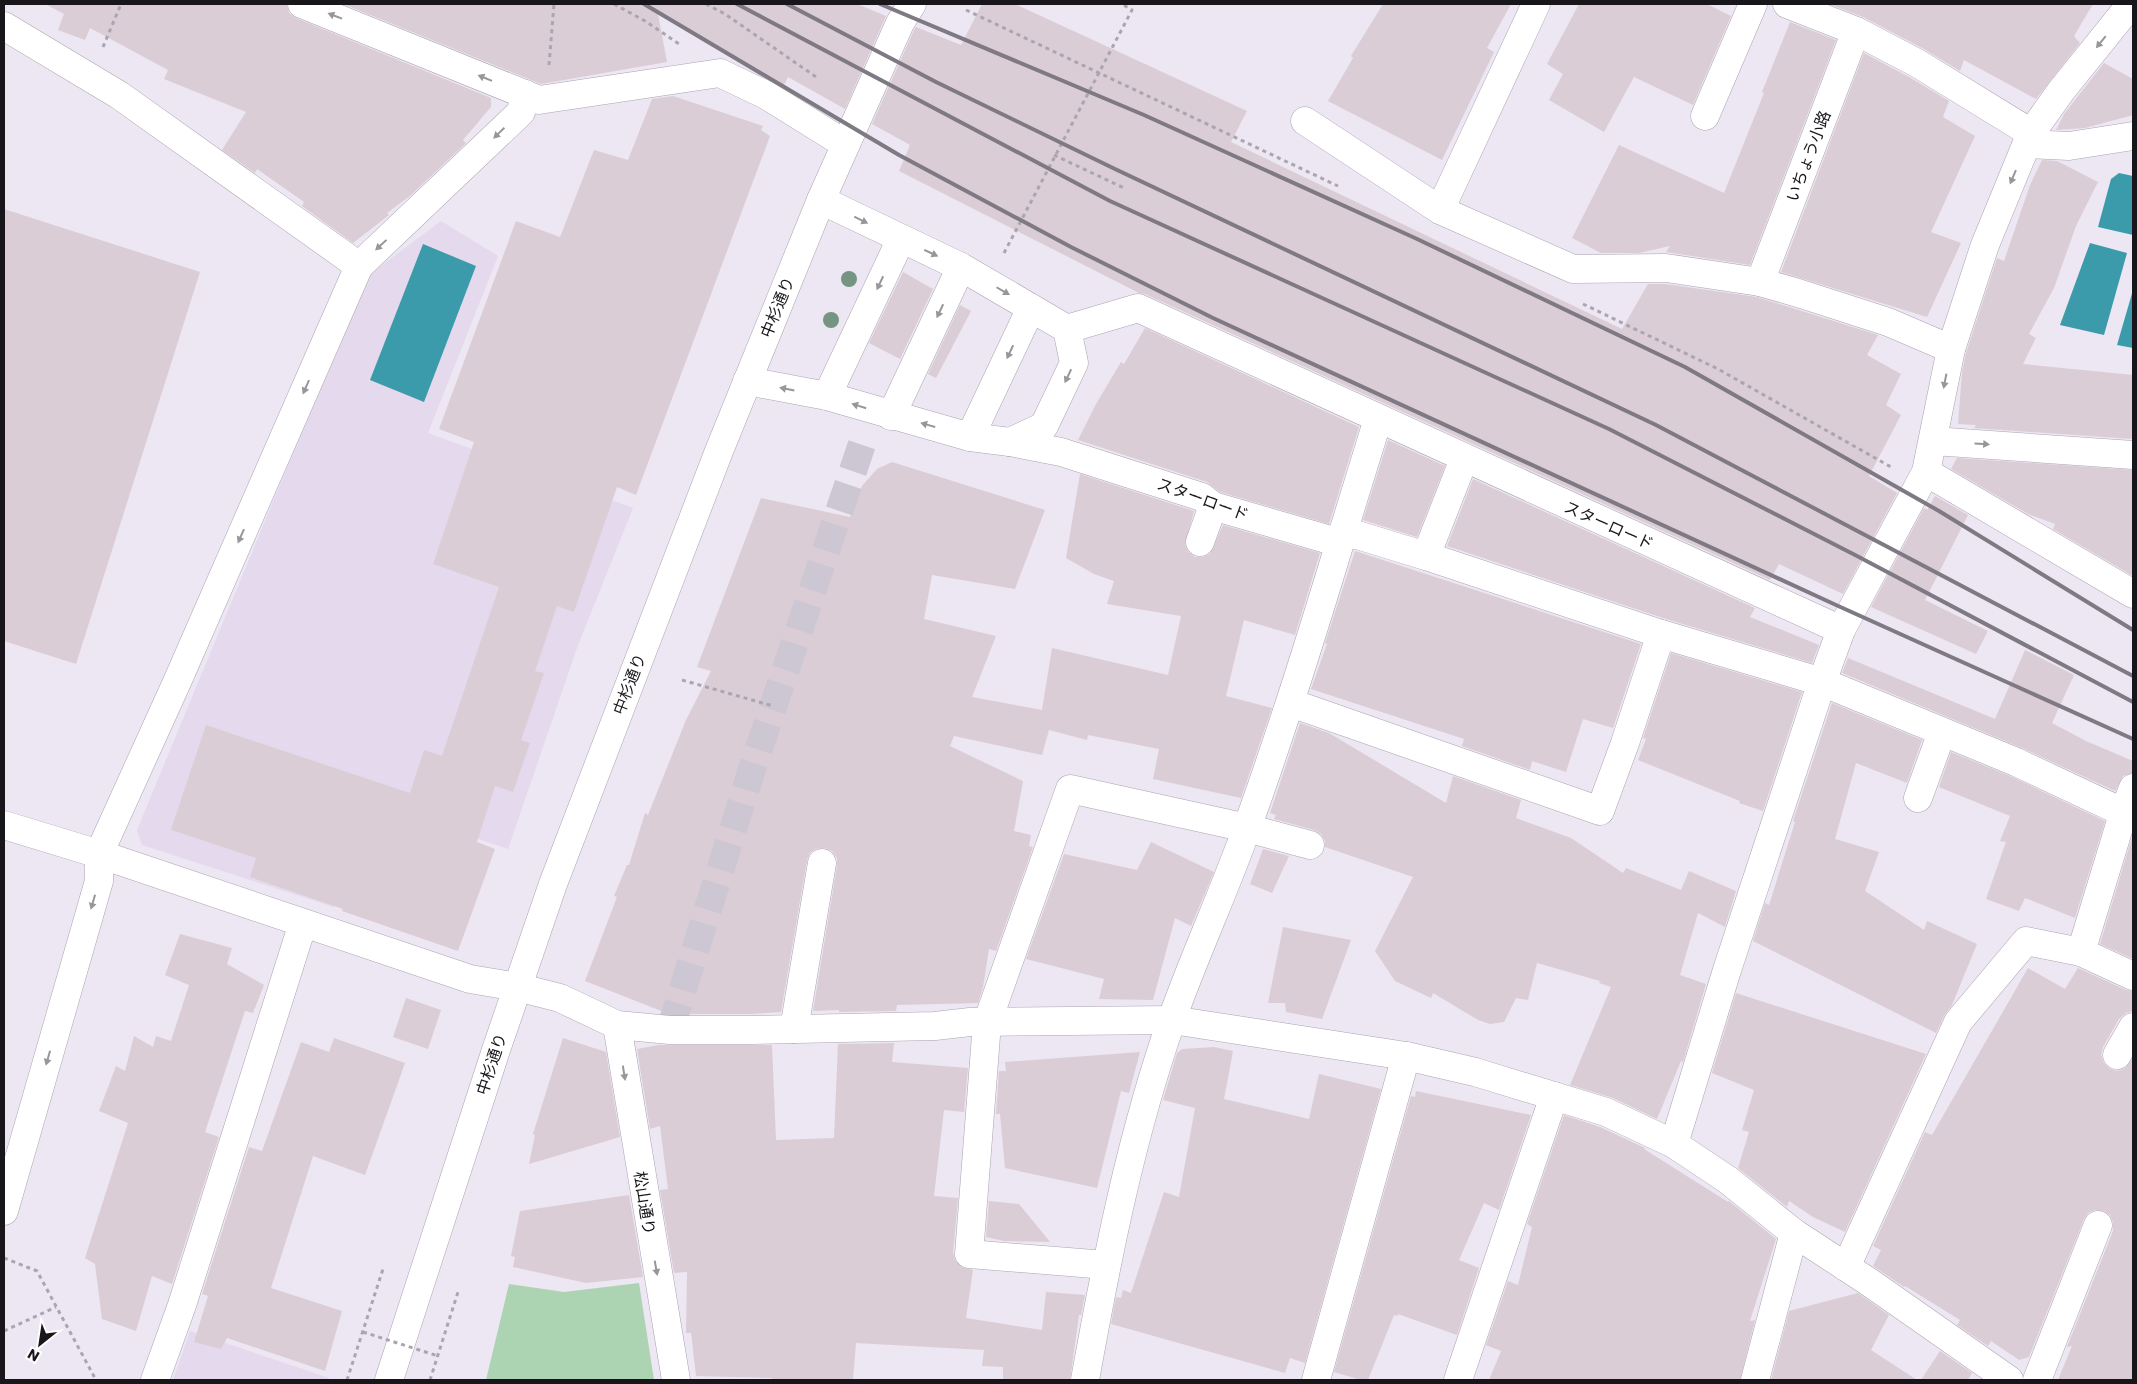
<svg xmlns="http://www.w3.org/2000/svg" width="2137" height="1384" font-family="Poppins,'Noto Sans JP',sans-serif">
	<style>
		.built { fill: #e4d9ed }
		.green { fill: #add4b2 }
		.water { fill: #3c9baa }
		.building { fill: #dbcdd6 }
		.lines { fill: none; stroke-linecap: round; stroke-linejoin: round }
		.minor-tunnel { stroke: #cdc7d3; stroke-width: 28; stroke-dasharray: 28 14; stroke-linecap: butt }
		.minor-casing { stroke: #aba4b1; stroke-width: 29 }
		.major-casing { stroke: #aba4b1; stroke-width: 29 }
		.path { stroke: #aba5af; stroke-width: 3; stroke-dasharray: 4 4; stroke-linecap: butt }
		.minor { stroke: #fff; stroke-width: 28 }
		.major { stroke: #fff; stroke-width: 28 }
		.rail { stroke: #7e7982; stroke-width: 4 }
		.path-bridge { stroke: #aba5af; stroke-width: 3; stroke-dasharray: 4 4; stroke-linecap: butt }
		.tree { fill: #759481 }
		.oneway { fill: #989698 }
		.labels { text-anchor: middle; stroke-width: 4; stroke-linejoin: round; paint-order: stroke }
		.street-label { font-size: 16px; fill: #19161b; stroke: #fff }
	</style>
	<rect width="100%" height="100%" fill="#ede6f3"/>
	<g class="built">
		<path d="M 441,221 L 498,256 L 428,433 L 633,508 L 578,645 L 508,849 L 467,835 L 355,838 L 334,907 L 142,845 L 137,830 L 366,277 Z"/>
		<path d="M 190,1331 L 329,1378 L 329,1380 L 173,1380 Z"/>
	</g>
	<path class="green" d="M 639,1283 L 654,1380 L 486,1380 L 509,1284 L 564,1292 Z"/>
	<g class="water">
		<path d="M 2119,173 L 2133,176 L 2133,235 L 2098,227 L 2111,179 Z"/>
		<path d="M 2090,243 L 2127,253 L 2104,335 L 2060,325 Z"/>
		<path d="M 423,244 L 476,266 L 424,402 L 370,380 Z"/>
		<path d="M 2133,290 L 2133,348 L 2117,345 Z"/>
	</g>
	<g class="building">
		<path d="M 45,4 L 287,4 L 289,13 L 296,18 L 491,98 L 491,107 L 463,140 L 466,143 L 411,195 L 387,213 L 389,215 L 353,243 L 302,206 L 304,202 L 257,169 L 255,173 L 222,150 L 246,112 L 164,79 L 168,70 L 90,28 L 85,40 L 58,30 L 64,14 Z"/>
		<path d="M 343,4 L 857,4 L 886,16 L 845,109 L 788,77 L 784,85 L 658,14 L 667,62 L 541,84 Z"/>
		<path d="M 982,4 L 1015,4 L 1247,111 L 1231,142 L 1622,329 L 1648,284 L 1665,284 L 1757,297 L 1878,335 L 1867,355 L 1901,374 L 1886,405 L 1901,415 L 1869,476 L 1897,493 L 1843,594 L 1779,564 L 1770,580 L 1145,294 L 1139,293 L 899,171 L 910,145 L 872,124 L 914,30 L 916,27 L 961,45 Z"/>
		<path d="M 1383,4 L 1511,4 L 1487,48 L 1494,52 L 1442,160 L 1328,101 L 1353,58 L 1351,56 Z"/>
		<path d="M 1579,4 L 1707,4 L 1731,16 L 1693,105 L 1634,77 L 1604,132 L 1549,100 L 1563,74 L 1547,64 Z"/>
		<path d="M 1829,4 L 2093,4 L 2074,36 L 2080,43 L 2036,99 L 1964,60 L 1960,71 L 1924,49 L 1863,17 Z"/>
		<path d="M 1790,22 L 1836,40 L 1750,265 L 1666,252 L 1670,246 L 1639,253 L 1601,253 L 1572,238 L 1619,145 L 1724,193 L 1764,93 L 1762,92 Z"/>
		<path d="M 1864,53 L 1909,77 L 1949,101 L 1943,117 L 1975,136 L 1931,232 L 1961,243 L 1927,317 L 1781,272 Z"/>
		<path d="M 2104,63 L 2133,79 L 2133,115 L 2085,128 L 2056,130 L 2064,114 Z"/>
		<path d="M 673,96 L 763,126 L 761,130 L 770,136 L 636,495 L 617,487 L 574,612 L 557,606 L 535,671 L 544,673 L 521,740 L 530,743 L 513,792 L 495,786 L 477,842 L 495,849 L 458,951 L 342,911 L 343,909 L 250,877 L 256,858 L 171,830 L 206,725 L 410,793 L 424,750 L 442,756 L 499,587 L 433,564 L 474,442 L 439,429 L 516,221 L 560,237 L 594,150 L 628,160 L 652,99 Z"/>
		<path d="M 2042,160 L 2057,161 L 2098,182 L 2076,226 L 2054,288 L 2029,334 L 2036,338 L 2023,364 L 2133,375 L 2133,439 L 1974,428 L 1976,425 L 1958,424 L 1962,372 L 1966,353 L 1997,258 L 2004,261 L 2030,185 Z"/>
		<path d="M 4,209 L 200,272 L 76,664 L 4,641 Z"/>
		<path d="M 903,272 L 933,289 L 900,359 L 869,343 Z"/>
		<path d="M 960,305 L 971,311 L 936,378 L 928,374 Z"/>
		<path d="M 1145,328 L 1359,427 L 1329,524 L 1220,492 L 1207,482 L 1078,440 L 1096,404 L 1121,362 L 1124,364 Z"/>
		<path d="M 1388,440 L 1445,466 L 1417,537 L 1363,520 Z"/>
		<path d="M 1957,458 L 2133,470 L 2133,576 L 2053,529 L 2055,524 L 2028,514 L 1951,469 Z"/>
		<path d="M 892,462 L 1045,510 L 1015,589 L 932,575 L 924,619 L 996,636 L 972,697 L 1042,710 L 1052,648 L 1168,675 L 1181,616 L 1107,604 L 1114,581 L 1094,574 L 1066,558 L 1080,474 L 1194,511 L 1185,544 L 1188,552 L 1195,557 L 1203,557 L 1210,554 L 1223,525 L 1320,553 L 1295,635 L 1244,620 L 1226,696 L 1272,708 L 1241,798 L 1153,779 L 1159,749 L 1088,735 L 1087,740 L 1049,730 L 1042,755 L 954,736 L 950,746 L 1023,781 L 1014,831 L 1031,835 L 1029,846 L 1033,847 L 996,951 L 989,949 L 983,987 L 978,1003 L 897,1005 L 896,1011 L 839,1012 L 839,1010 L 813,1011 L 837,866 L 837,858 L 832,851 L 824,848 L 816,849 L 810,853 L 807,860 L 781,1012 L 751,1014 L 669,1014 L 585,981 L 617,897 L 614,896 L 627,865 L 629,865 L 645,813 L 648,815 L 686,720 L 711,671 L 697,667 L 761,498 L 850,517 L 862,486 L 877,469 Z"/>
		<path d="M 1473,479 L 1755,608 L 1750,617 L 1819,645 L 1812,663 L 1666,619 L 1447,546 Z"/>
		<path d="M 1935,496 L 1968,515 L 1925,600 L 1988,631 L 1976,654 L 1871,607 L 1924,508 L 1927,510 Z"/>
		<path d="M 1355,551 L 1641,644 L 1613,728 L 1583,719 L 1566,772 L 1532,761 L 1530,770 L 1462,746 L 1464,739 L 1311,689 L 1327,644 L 1325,643 Z"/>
		<path d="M 2025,650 L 2074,675 L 2052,723 L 2086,741 L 2133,761 L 2133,773 L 2123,776 L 2115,791 L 2022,748 L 1842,673 L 1848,658 L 1995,719 Z"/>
		<path d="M 1671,653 L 1802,692 L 1763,811 L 1739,803 L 1740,801 L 1638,760 L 1646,739 L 1643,738 Z"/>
		<path d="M 1832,703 L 1922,740 L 1907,783 L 1856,763 L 1835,839 L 1879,852 L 1865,891 L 1924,930 L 1927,921 L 1977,944 L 1952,1005 L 1944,1016 L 1936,1033 L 1753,941 L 1765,903 L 1769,905 L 1795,822 L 1793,821 Z"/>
		<path d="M 1300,723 L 1329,733 L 1446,803 L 1453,776 L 1521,800 L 1516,818 L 1571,838 L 1623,873 L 1626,868 L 1681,890 L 1689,871 L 1736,891 L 1725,927 L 1698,913 L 1680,975 L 1706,984 L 1683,1062 L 1681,1061 L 1657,1119 L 1613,1098 L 1570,1085 L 1611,987 L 1599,983 L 1600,981 L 1537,963 L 1528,1000 L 1516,998 L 1504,1022 L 1490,1024 L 1478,1020 L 1433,993 L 1431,998 L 1395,981 L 1375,951 L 1413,877 L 1325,847 L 1325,841 L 1321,834 L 1314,830 L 1274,819 L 1276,815 L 1270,813 Z"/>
		<path d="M 1951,752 L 2010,776 L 2105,821 L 2075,918 L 2025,898 L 2019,911 L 1986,899 L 2006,842 L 2000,841 L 2010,816 L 1939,787 Z"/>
		<path d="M 2133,834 L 2133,959 L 2100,944 Z"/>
		<path d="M 1151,842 L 1214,872 L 1191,926 L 1175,918 L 1153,1000 L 1099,999 L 1104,979 L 1026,959 L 1064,854 L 1137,870 Z"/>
		<path d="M 1263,849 L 1289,856 L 1272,893 L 1250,884 Z"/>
		<path d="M 1283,927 L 1351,940 L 1322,1019 L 1286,1012 L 1285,1003 L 1268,1003 Z"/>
		<path d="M 180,934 L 232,948 L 227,964 L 264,985 L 253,1013 L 245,1011 L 205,1132 L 219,1137 L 172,1284 L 152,1276 L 136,1331 L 102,1319 L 95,1264 L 85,1258 L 128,1123 L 99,1111 L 116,1066 L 125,1071 L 134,1036 L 153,1047 L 156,1036 L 171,1041 L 189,985 L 165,975 Z"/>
		<path d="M 2028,968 L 2065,989 L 2078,968 L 2126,990 L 2133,991 L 2133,1011 L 2126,1013 L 2119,1019 L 2103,1047 L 2101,1055 L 2104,1063 L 2109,1068 L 2117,1071 L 2125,1068 L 2133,1058 L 2133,1380 L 2058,1380 L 2072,1346 L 2067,1347 L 2113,1231 L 2113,1222 L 2110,1215 L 2104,1211 L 2095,1210 L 2088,1213 L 2084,1219 L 2029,1357 L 2019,1360 L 1991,1341 L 1988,1346 L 1957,1325 L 1960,1320 L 1905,1286 L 1904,1287 L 1873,1266 L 1881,1250 L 1873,1246 L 1925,1132 L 1932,1135 Z"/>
		<path d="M 1736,993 L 1926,1054 L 1845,1232 L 1813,1217 L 1789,1201 L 1787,1207 L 1738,1168 L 1749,1132 L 1742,1130 L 1754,1090 L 1712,1073 Z"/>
		<path d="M 406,998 L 441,1010 L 428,1049 L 393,1037 Z"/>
		<path d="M 334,1038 L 405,1063 L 365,1175 L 313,1156 L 271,1288 L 342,1311 L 325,1371 L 227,1338 L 221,1349 L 194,1342 L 208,1296 L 202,1294 L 249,1147 L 262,1151 L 301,1042 L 329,1052 Z"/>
		<path d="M 563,1038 L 606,1052 L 620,1137 L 529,1164 L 535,1135 L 533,1134 Z"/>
		<path d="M 894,1043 L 892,1062 L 968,1068 L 964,1112 L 944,1110 L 934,1196 L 958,1198 L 953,1253 L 955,1260 L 961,1267 L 973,1270 L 966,1318 L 1042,1330 L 1046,1292 L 1085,1295 L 1081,1315 L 1079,1315 L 1070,1380 L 1003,1380 L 1003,1367 L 982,1366 L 984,1350 L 856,1343 L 853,1380 L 772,1380 L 772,1378 L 696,1376 L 691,1333 L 686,1333 L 687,1272 L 674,1273 L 660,1190 L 668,1189 L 660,1126 L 650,1129 L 637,1049 L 659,1045 L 772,1045 L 776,1140 L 834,1138 L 838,1044 Z"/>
		<path d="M 1214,1047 L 1233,1051 L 1224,1099 L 1309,1119 L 1319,1074 L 1381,1089 L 1305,1363 L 1290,1358 L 1285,1373 L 1111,1324 L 1116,1297 L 1121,1298 L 1123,1290 L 1131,1293 L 1164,1192 L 1179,1197 L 1195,1108 L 1163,1100 L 1177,1053 L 1182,1049 Z"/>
		<path d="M 1140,1052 L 1129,1093 L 1121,1091 L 1097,1188 L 1005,1168 L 1000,1114 L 996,1114 L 999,1071 L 1006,1071 L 1005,1062 Z"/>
		<path d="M 1416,1091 L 1531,1115 L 1499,1210 L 1484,1203 L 1459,1260 L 1479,1268 L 1457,1335 L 1398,1314 L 1398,1316 L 1394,1315 L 1368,1380 L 1361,1380 L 1334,1372 L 1411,1096 L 1415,1097 Z"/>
		<path d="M 1564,1115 L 1600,1127 L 1645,1148 L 1644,1149 L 1728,1202 L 1729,1201 L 1776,1239 L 1750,1321 L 1755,1320 L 1740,1380 L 1489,1380 L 1501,1351 L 1486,1345 L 1508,1281 L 1518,1285 L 1532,1227 L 1527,1224 Z"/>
		<path d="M 629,1195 L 643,1277 L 586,1283 L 513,1267 L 515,1257 L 511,1256 L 520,1211 Z"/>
		<path d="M 989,1201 L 1019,1204 L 1050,1242 L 1004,1241 L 986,1237 Z"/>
		<path d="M 1858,1293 L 1889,1315 L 1871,1350 L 1917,1380 L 1771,1380 L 1789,1311 Z"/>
		<path d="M 1940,1351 L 1972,1373 L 1968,1380 L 1921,1380 Z"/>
	</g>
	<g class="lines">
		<path class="minor-tunnel" d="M 670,1030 L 752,769 L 862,444"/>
		<defs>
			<g id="minor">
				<path d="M 302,4 L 539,100 L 720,73 L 766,95 L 845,144"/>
				<path d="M 1787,4 L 1856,31 L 1917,63 L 2031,133"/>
				<path d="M 4,26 L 119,95 L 359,266"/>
				<path d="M 1705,116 L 1753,4"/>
				<path d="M 1305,121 L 1440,210 L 1573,269 L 1666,268 L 1760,282 L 1798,293 L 1888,322 L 1951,349"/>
				<path d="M 2027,144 L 2069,146 L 2133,136"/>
				<path d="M 821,200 L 961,267 L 1067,329 L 1074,363 L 1044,426 L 1010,442"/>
				<path d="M 1440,210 L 1536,4"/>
				<path d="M 1760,282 L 1856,31"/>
				<path d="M 1067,329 L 1138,308 L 1841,630"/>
				<path d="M 747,381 L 827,396 L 970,437 L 1010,442 L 1061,452 L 1202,497 L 1213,506 L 1330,540 L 1341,539 L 1378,419"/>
				<path d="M 827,396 L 901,239"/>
				<path d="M 891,416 L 961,267"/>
				<path d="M 970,437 L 1031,308"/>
				<path d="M 1933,441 L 2133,455"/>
				<path d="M 1926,472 L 2133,594"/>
				<path d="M 1200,542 L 1213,506"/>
				<path d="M 1426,556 L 1464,459"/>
				<path d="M 1291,703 L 1600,811 L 1625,743 L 1661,634"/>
				<path d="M 1918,798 L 1942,732"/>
				<path d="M 4,825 L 99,854 L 470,979 L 517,987 L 560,998 L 617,1025 L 670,1030 L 751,1030 L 935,1026 L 970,1022 L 1172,1020 L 1406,1056 L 1475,1072 L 1606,1112 L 1674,1144 L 1728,1180 L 1794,1233 L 1869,1282 L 2009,1380"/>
				<path d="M 2081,952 L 2124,811 L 2133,788"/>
				<path d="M 617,1025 L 676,1380"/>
				<path d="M 794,1029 L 822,863"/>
				<path d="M 2117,1055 L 2133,1027"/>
				<path d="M 1674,1144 L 1727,970 L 1822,682 L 1841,630 L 1926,472 L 1951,349 L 1985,245 L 2031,133 L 2061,91 L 2131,4"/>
				<path d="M 4,1211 L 99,881 L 99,854 L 177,682 L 359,266 L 521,112 L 525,94"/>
				<path d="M 1106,1265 L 969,1254 L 987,1023 L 1070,789 L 1247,828 L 1310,845"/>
				<path d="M 1846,1267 L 1958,1022 L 2026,941 L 2081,952 L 2133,976"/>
				<path d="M 155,1380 L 182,1305 L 303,923"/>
				<path d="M 1085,1380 C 1107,1258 1131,1136 1172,1019 C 1195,954 1225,890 1248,825 C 1282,731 1312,635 1341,539 L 1354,534 L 1426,556 L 1661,634 L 1822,682 L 2016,762 L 2133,817"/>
				<path d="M 1316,1380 L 1406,1056"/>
				<path d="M 1458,1380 L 1554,1096"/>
				<path d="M 1755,1380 L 1794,1233"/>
				<path d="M 2037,1380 L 2098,1225"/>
			</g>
			<path id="major" d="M 389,1380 L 496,1050 L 553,884 L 719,451 L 821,200 L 900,23 L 912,4"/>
		</defs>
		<use href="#minor" class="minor-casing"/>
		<use href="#major" class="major-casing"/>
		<g class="path">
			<path d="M 614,4 L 645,21 L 679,44"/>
			<path d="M 706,4 L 725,14 L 819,79"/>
			<path d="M 966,10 L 1338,186"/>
			<path d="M 103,47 L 121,4"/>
			<path d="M 549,65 L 554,4"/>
			<path d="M 1054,155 L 1124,188"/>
			<path d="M 1004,253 L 1132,10 L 1122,4"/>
			<path d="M 1583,304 L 1718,369 L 1891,467"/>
			<path d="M 682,680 L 773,706"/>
			<path d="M 4,1258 L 37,1271 L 96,1380"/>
			<path d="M 4,1331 L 56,1307"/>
			<path d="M 347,1380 L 383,1269"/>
			<path d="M 430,1380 L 458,1292"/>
		</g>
		<use href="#minor" class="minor"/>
		<use href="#major" class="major"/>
		<g class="rail">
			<path d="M 644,4 L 899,155 L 1071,247 L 1213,318 L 1836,605 L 2133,739"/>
			<path d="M 737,4 L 1110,201 L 1609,429 L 1857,556 L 2133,702"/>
			<path d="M 787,4 L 936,82 L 1115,169 L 1656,425 L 2133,676"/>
			<path d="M 880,4 L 1144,115 L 1415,238 L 1685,367 L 1939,511 L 2133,630"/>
		</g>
		<path class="path-bridge" d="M 363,1332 L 438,1356"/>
	</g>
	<g class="tree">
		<circle cx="849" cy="279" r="8"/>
		<circle cx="831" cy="320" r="8"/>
	</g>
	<defs><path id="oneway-solid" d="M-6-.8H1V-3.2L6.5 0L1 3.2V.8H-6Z" transform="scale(1.25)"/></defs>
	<g class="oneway">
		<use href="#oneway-solid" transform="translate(335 16) rotate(-159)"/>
		<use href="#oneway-solid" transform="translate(2101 42) rotate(129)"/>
		<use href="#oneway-solid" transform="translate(485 78) rotate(-158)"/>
		<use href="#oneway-solid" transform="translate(499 133) rotate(136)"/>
		<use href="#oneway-solid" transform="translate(2013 177) rotate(113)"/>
		<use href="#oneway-solid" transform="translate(861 220) rotate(26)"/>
		<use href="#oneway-solid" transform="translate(381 245) rotate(137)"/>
		<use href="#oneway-solid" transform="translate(931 253) rotate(25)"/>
		<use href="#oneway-solid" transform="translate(880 283) rotate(115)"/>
		<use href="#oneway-solid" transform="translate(1003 291) rotate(30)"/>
		<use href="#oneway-solid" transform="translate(940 311) rotate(115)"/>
		<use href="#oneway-solid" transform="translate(1010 352) rotate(115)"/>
		<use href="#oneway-solid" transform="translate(1068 376) rotate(115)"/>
		<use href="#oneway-solid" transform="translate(1945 381) rotate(101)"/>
		<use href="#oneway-solid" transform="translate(306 387) rotate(114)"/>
		<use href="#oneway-solid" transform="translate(787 389) rotate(-169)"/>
		<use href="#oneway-solid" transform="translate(859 406) rotate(-163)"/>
		<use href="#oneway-solid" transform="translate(928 425) rotate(-164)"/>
		<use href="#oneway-solid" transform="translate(1982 444) rotate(4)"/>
		<use href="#oneway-solid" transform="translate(241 536) rotate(114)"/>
		<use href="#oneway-solid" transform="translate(93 902) rotate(106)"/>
		<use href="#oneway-solid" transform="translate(48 1058) rotate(106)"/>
		<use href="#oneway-solid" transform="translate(624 1073) rotate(81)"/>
		<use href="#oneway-solid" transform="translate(656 1268) rotate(80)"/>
	</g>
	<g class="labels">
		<g class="street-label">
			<text transform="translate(1808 156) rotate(-69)" y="6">いちょう小路</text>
			<text transform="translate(777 307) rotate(-68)" y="6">中杉通り</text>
			<text transform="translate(1203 499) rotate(20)" y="6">スターロード</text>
			<text transform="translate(1609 525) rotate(24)" y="6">スターロード</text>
			<text transform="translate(629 684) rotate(-69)" y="6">中杉通り</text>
			<text transform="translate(491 1064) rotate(-72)" y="6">中杉通り</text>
			<text transform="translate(645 1203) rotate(81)" y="6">松山通り</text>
		</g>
	</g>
	<rect width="2137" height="1384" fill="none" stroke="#19161b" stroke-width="10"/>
	<g transform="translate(40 1344) rotate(210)" stroke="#ffffff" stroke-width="4" paint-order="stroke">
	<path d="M0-4L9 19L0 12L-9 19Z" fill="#19161b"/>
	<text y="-8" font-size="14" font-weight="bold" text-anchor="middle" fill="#19161b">N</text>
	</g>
</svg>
